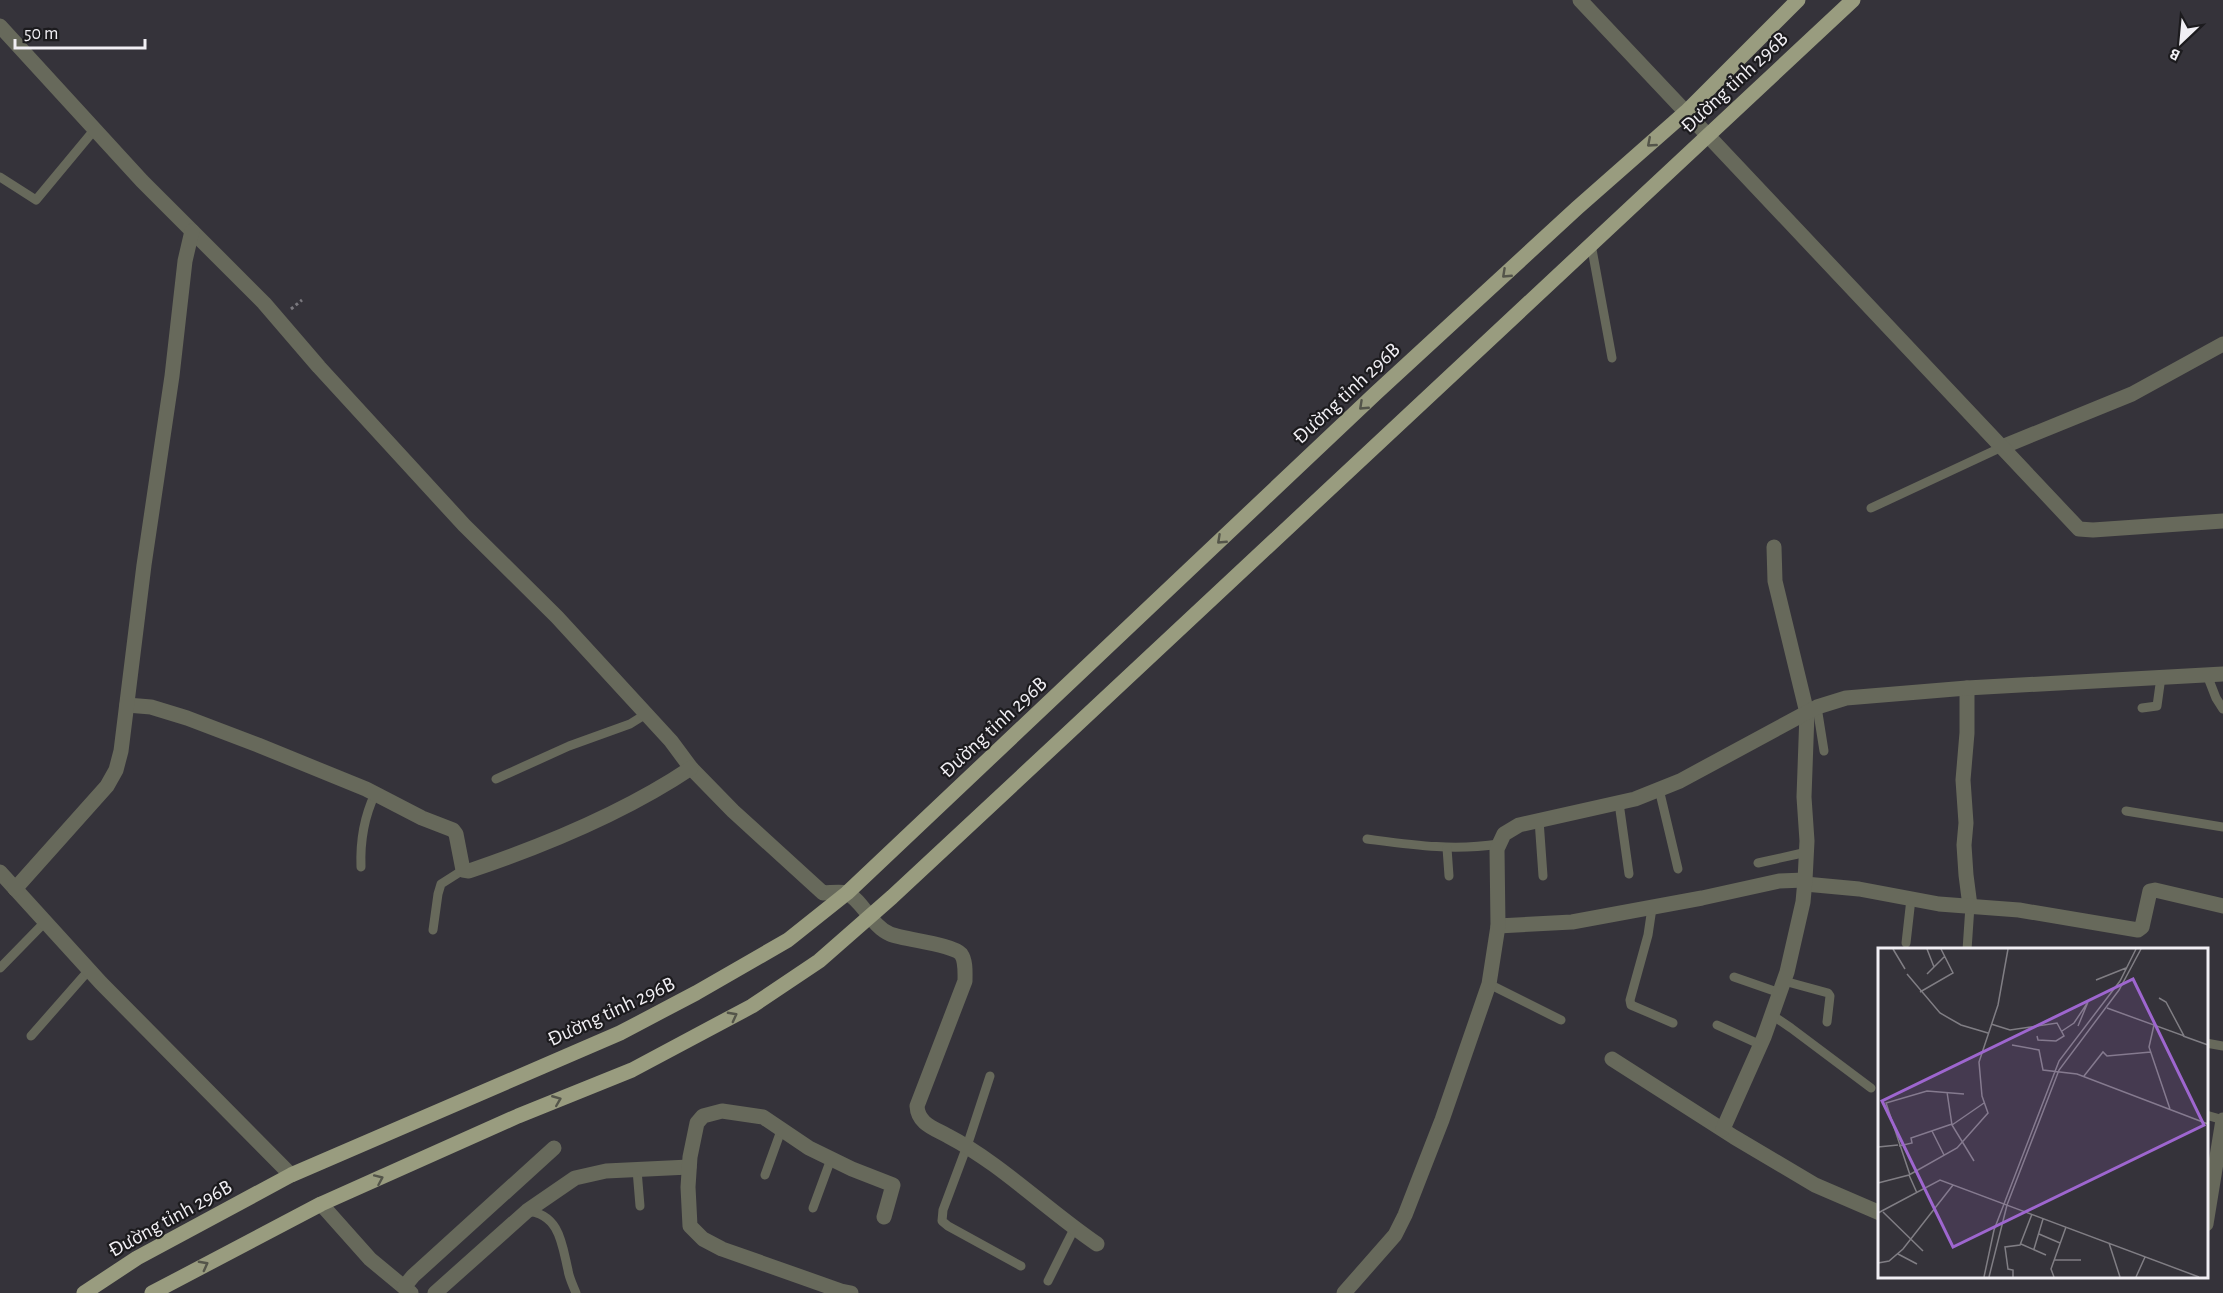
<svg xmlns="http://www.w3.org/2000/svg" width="2223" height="1293" font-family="'Alegreya Sans',sans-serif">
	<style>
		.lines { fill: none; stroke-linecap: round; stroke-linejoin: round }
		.path { stroke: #7a787e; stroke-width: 3; stroke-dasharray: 3 3; stroke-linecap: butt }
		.service { stroke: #67695b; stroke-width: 9 }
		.minor { stroke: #67695b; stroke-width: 15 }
		.tertiary { stroke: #67695b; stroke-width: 15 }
		.primary { stroke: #999c7f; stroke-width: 15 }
		.oneway { stroke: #54554a }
		.labels { text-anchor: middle; stroke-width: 4.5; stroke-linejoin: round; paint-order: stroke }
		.street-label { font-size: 21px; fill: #f1eff4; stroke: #1c1b1e }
		.inset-road { fill: none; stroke: #807e84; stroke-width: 1.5 }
		.view { fill: #9e66cf; fill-opacity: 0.15; stroke: #9e66cf; stroke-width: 3 }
		.inset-edge { fill: none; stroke: #f1eff4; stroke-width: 3 }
	</style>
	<rect width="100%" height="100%" fill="#35333a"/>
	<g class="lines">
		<path class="path" d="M 291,309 L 302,300"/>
		<g class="service">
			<path d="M 0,177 L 36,200 L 95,129"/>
			<path d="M 1591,244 L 1612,358"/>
			<path d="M 1871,508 L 2002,447"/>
			<path d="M 2207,675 L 2216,698 L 2223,709"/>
			<path d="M 1817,707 L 1824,751"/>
			<path d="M 2142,708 L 2157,706 L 2161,677"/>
			<path d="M 496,779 L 569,746 L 630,724 L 646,714"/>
			<path d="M 1659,789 L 1678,869"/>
			<path d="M 1619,803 L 1629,874"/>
			<path d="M 2126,811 L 2223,827"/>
			<path d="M 1539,820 L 1543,876"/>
			<path d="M 1367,839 C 1413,845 1452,851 1499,844"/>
			<path d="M 1447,848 L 1449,876"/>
			<path d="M 1758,863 L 1807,852"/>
			<path d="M 361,867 C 360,841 364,817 375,794"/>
			<path d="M 1652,908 L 1648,935 L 1630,1000 L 1631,1005 L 1673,1023"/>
			<path d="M 433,930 L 438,894 L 441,884 L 463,870"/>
			<path d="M 1906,943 L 1911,899"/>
			<path d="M 1967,950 L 1970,906"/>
			<path d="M 0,968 L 45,922"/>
			<path d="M 1734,977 L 1780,993"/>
			<path d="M 1784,981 L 1828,993 L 1830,996 L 1827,1022"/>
			<path d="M 1489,984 L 1561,1020"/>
			<path d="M 1772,1015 L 1791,1028 L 1871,1088"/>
			<path d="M 1717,1025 L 1761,1045"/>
			<path d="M 31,1036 L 89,970"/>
			<path d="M 2206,1043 L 2223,1046"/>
			<path d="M 990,1076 L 967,1146 L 943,1210 L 942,1221 L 948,1226 L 1021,1266"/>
			<path d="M 2206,1115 L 2223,1120"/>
			<path d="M 637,1170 L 640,1206"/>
			<path d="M 765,1175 L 782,1128"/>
			<path d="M 813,1208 L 831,1159"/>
			<path d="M 527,1211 C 560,1214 562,1245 568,1270 C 569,1278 573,1285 576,1293"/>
			<path d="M 1048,1281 L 1074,1229"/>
		</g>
		<g class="minor">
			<path d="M 0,26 L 142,181 L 264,303 L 319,367 L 464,525 L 557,617 L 671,741 L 691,768 L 733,811 L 823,893 C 830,893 840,891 846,893 C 862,899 871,926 890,934 C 905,940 952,944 961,954 C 966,961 965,973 965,981 L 917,1106 C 918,1124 934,1128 948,1136 C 1000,1163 1047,1210 1097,1244"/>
			<path d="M 2002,447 L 2132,394 L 2223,344"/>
			<path d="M 1967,688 L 1967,733 L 1963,780 L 1966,823 L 1964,845 L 1966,875 L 1970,906"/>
			<path d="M 127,705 L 151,707 L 187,718 L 258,745 L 366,789 L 422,818 L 453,830 L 456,834 L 463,870 L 469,871 C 546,845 624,813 691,768"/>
			<path d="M 0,872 L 101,983 L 291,1175"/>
			<path d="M 1805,884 L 1859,889 L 1939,904 L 2019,910 L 2138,930 L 2142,927 L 2150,891 L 2155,890 L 2223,906"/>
			<path d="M 15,889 L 107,786 L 116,770 L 121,751 L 144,565 L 172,376 L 185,261 L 192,231"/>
			<path d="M 1498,926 L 1572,922 L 1702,898 L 1779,881 L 1805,880"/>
			<path d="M 1612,1059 L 1734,1137 L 1815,1185 L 1880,1213"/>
			<path d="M 1723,1129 L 1764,1037 L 1787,972 L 1803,902 L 1805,880 L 1807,841 L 1804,797 L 1807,713 L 1775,581 L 1774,547"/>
			<path d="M 321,1204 L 370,1259 L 411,1293"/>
			<path d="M 2206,1224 L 2223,1120"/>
			<path d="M 404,1287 L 413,1276 L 554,1148"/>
			<path d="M 435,1293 L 527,1211 L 575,1178 L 606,1171 L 689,1167"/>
			<path d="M 851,1293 L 841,1291 L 722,1249 L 703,1239 L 690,1226 L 688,1187 L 690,1157 L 697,1123 L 703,1116 L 722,1111 L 763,1117 L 809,1148 L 852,1169 L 893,1185 L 884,1217"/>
			<path d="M 1344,1293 L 1395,1235 L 1405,1215 L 1442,1120 L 1489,984 L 1498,926 L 1497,849 L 1504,834 L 1519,825 L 1635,799 L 1680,781 L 1817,707 L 1846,698 L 1967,688 L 2223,674"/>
		</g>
		<path class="tertiary" d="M 1580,0 L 2079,529 L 2093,530 L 2223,521"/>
		<g class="primary">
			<path d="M 84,1293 L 137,1258 L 291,1175 L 620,1033 L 696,993 L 788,940 L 847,893 L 1376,393 L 1577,208 L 1686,112 L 1798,0"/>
			<path d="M 152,1293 L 321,1204 L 518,1116 L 632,1070 L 752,1006 L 819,961 L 892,897 L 1067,734 L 1853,0"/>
		</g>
	</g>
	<defs><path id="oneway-chevron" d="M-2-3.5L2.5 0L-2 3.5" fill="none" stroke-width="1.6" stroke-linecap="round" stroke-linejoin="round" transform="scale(1.5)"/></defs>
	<g class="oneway">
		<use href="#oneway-chevron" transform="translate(1651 143) rotate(139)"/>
		<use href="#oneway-chevron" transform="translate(1506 274) rotate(137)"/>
		<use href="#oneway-chevron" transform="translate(1363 406) rotate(137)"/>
		<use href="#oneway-chevron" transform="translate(1221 540) rotate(137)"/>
		<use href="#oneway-chevron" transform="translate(733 1016) rotate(-28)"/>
		<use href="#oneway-chevron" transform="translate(557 1100) rotate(-22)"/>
		<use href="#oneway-chevron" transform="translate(379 1179) rotate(-24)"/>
		<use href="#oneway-chevron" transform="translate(204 1265) rotate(-28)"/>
	</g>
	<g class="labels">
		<g class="street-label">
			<text transform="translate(1734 82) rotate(-43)" y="7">Đường tỉnh 296B</text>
			<text transform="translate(1346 393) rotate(-43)" y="7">Đường tỉnh 296B</text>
			<text transform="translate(993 727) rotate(-43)" y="7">Đường tỉnh 296B</text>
			<text transform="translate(611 1011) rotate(-25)" y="7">Đường tỉnh 296B</text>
			<text transform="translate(170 1218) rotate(-29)" y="7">Đường tỉnh 296B</text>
		</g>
	</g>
	<g transform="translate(1878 948)">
		<rect width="330" height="330" fill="#35333a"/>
		<path class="inset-road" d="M 15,1 L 27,21M 49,1 L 56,19M 29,26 L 62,65 L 83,77 L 110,85M 49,26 L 67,8M 218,32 L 248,20M 42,44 L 75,25 L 63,1M 229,60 L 306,88 L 288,54 L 281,50M 113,76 L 132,82 L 179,75 L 186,88 L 178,93 L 160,92 L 159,88M 276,77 L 271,99 L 292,161M 200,78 L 210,54M 184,83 L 196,75 L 210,54M 305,88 L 330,97M 134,97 L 161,102 L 165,122 L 199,126 L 330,176M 206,128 L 225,104 L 229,108 L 273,104M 69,144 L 74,177 L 96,213M 74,177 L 106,155M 54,183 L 66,207M 21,198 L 34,195 L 33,190 L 74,176M 0,199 L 20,197M 31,227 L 39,245M 32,227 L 8,155 L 49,143 L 86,146M 0,235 L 31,227 L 79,200 L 110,165 L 104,148 L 101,114 L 120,57 L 130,1M 5,264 L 45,303M 0,265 L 62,232 L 321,329M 161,286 L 182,295M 231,295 L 242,329M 143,296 L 168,307M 156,301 L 165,271M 20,306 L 39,316M 176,312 L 203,312M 0,315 L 11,313 L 25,301 L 75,237M 106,329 L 116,282 L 181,113 L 242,33 L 258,1M 111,329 L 129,257 L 181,122 L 241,42 L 263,1M 135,329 L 135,322 L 130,321 L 127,299 L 142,297 L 154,266M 176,329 L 173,321 L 188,279M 258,329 L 267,309"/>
		<path class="view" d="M 255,31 L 326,177 L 75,299 L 4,153 Z"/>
		<rect width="330" height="330" class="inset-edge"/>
	</g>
	<g transform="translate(2181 42) rotate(206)" stroke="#1c1b1e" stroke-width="4.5" paint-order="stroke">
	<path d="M0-4.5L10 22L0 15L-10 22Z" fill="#f1eff4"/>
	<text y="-9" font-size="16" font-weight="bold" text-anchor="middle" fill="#f1eff4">B</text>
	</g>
	<path d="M15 39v9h130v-9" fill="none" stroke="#f1eff4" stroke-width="3"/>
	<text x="24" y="39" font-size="18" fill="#f1eff4" stroke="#1c1b1e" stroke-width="4.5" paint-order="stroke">50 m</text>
</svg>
